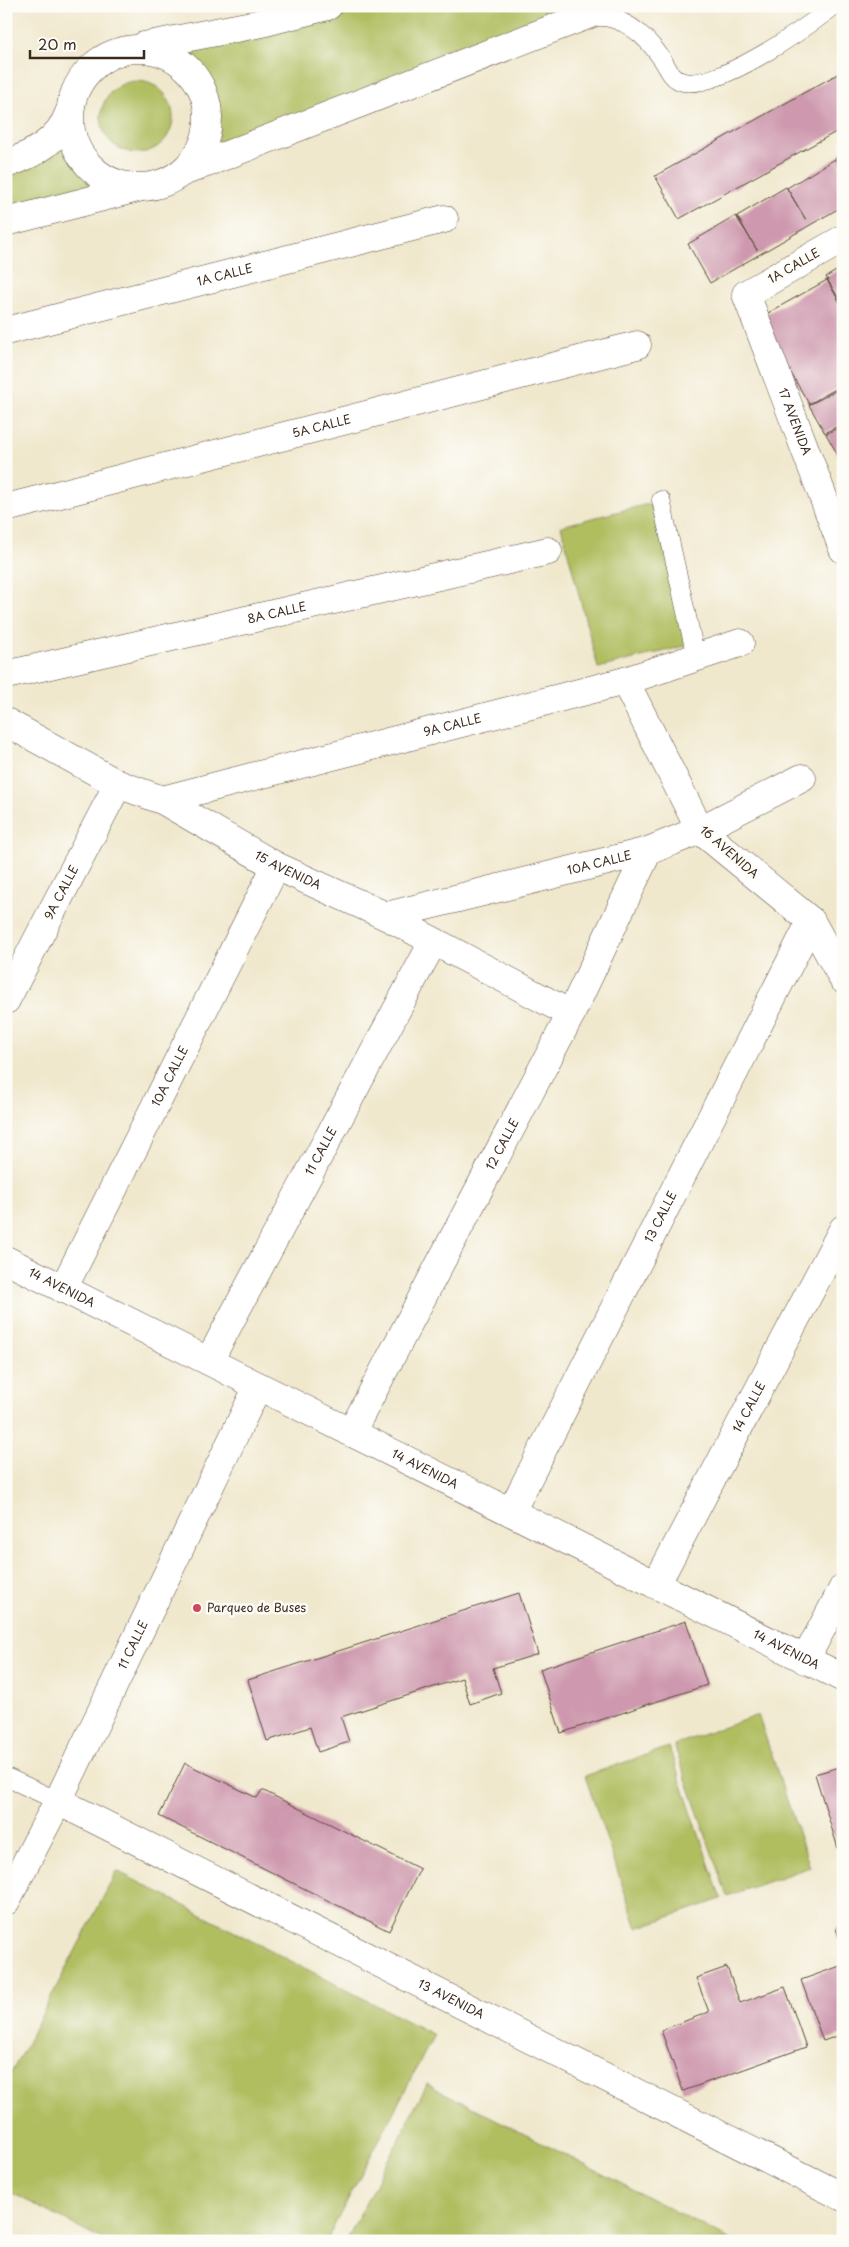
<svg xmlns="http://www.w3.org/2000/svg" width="849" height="2247" font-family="'Playpen Sans',sans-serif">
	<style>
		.green { fill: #b0be60; stroke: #76743f }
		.building { fill: #ce99ae }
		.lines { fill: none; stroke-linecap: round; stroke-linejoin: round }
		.lane-casing { stroke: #564638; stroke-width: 19 }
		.street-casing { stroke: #564638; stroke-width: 29 }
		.lane { stroke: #fff; stroke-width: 18 }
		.street { stroke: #fff; stroke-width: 28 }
		.poi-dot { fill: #d1495b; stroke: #fdfcf7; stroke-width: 2 }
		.labels { text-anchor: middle; stroke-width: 5; stroke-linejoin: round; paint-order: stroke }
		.street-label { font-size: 12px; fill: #3b2a1e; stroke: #fdfcf7 }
		.poi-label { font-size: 12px; fill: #3b2a1e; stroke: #fdfcf7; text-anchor: start }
	</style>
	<rect width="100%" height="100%" fill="#fdfcf7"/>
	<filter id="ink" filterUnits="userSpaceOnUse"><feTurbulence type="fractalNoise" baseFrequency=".02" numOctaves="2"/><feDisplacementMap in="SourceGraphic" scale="10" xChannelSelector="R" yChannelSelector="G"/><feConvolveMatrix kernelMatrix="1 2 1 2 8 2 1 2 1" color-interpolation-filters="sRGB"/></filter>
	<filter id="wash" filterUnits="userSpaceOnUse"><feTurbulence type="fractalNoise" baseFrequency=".0096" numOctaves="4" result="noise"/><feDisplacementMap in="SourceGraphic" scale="20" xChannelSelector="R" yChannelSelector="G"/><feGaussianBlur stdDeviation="1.12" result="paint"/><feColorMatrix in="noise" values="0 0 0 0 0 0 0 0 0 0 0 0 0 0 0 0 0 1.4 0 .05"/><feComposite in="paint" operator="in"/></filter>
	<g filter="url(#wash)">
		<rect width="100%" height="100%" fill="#f0e8cd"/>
		<g class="green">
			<path d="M 328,6 L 611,6 L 163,183 L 6,222 L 6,164 L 71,136 C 84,164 97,181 129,186 C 206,197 239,90 171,56 C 157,49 142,50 126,50 L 198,36 Z"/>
			<circle cx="137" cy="117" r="36"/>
			<path d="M 652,503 L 689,645 L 598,668 L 561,526 Z"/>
			<path d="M 758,1715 L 810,1867 L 727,1896 L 674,1745 Z"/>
			<path d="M 669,1747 L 721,1899 L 637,1928 L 585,1776 Z"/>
			<path d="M 117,1871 L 434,2035 L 326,2241 L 106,2241 L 6,2190 L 6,2083 Z"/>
			<path d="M 427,2084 L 733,2241 L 346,2241 Z"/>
		</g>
		<g id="blocks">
			<g class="building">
				<path d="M 843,71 L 843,128 L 679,219 L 655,176 Z"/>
				<path d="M 843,154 L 843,171 L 835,158 Z"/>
				<path d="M 835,159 L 843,173 L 843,206 L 710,283 L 688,244 L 736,216 L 757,250 L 737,216 L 786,187 L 806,220 L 787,188 Z"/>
				<path d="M 843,267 L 843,306 L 826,277 Z"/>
				<path d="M 827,280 L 843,308 L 843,385 L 809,404 L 759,318 Z"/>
				<path d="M 843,387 L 843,423 L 825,433 L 809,405 Z"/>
				<path d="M 843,425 L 843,464 L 826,434 Z"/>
				<path d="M 519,1593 L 538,1654 L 493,1668 L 501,1693 L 470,1704 L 462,1678 L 341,1717 L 349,1742 L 318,1752 L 310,1727 L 267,1741 L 248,1680 Z"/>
				<path d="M 686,1621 L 707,1685 L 561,1733 L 540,1669 Z"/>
				<path d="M 185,1763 L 257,1798 L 262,1790 L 420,1869 L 389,1931 L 159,1816 Z"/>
				<path d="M 843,1766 L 843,1854 L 840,1855 L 815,1774 Z"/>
				<path d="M 843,1926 L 843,1947 L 842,1948 L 836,1928 Z"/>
				<path d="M 843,1965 L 843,2034 L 823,2041 L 801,1980 Z"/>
				<path d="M 727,1967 L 740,2003 L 785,1987 L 806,2047 L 683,2091 L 661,2030 L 709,2012 L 696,1978 Z"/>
			</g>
		</g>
	</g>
	<g filter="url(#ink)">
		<use href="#blocks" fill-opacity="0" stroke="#564638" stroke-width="1"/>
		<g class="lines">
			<defs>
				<g id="lane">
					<path d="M 594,17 C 623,15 646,36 662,59 C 667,66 670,76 678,80 C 710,97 808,26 834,6"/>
					<path d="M 661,500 L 696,657"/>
					<path d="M 6,1777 L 58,1801"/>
				</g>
				<g id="street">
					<path d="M 144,46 L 262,23 L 328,6"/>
					<circle cx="139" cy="118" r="69"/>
					<path d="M 6,164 C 32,155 59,141 69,113"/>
					<path d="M 183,172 L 611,6"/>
					<path d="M 6,222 L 138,188"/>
					<path id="s1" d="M 843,239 L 746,294 L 843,549"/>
					<path id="s2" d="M 6,331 L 444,219"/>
					<path id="s3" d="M 6,508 L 637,345"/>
					<path id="s4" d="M 6,675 L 548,551"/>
					<path d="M 625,681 L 700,830 L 811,921 L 843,979"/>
					<path id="s5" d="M 6,722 L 118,784 L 162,800 L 276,866 L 386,916 L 571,1014"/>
					<path id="s6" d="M 162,800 L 625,681 L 740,643"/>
					<path id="s7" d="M 386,916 L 648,851 L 700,830 L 802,778"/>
					<path id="s8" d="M 6,1000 L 118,784"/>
					<path id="s9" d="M 6,1260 L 843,1678"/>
					<path id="s10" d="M 63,1289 L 276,866"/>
					<path id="s11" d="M 209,1361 L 433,942"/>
					<path id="s12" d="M 351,1433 L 571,1014 L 648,851"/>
					<path id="s13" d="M 511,1512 L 811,921"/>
					<path id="s14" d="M 656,1585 L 843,1229"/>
					<path d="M 805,1660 L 843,1588"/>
					<path id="s15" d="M 58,1801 L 843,2197"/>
					<path id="s16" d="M 6,1901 L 58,1801 L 258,1386"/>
				</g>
			</defs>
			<use href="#lane" class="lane-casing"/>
			<use href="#street" class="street-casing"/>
			<use href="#lane" class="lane"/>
			<use href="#street" class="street"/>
		</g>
	</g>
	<circle class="poi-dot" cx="197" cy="1608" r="5"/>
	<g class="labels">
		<g class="street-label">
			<text transform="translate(794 266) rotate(-30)" y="4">1A CALLE</text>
			<text dy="4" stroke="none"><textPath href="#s2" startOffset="226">1A CALLE</textPath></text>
			<text dy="4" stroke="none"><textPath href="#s1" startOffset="248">17 AVENIDA</textPath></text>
			<text dy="4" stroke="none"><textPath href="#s3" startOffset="326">5A CALLE</textPath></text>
			<text dy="4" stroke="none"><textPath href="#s4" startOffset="278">8A CALLE</textPath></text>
			<text dy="4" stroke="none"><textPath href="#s6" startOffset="300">9A CALLE</textPath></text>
			<text transform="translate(729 852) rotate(41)" y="4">16 AVENIDA</text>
			<text dy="4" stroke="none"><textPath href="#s7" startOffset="220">10A CALLE</textPath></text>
			<text dy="4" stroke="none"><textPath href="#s5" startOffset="319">15 AVENIDA</textPath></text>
			<text dy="4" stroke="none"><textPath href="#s8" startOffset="121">9A CALLE</textPath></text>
			<text dy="4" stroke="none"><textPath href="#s10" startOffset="238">10A CALLE</textPath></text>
			<text dy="4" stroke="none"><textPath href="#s12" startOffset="326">12 CALLE</textPath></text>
			<text dy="4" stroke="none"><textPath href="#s11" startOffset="238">11 CALLE</textPath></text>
			<text dy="4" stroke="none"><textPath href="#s13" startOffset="331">13 CALLE</textPath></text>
			<text dy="4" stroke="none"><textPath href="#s9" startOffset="62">14 AVENIDA</textPath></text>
			<text dy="4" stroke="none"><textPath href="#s14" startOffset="201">14 CALLE</textPath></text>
			<text dy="4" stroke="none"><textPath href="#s9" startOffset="468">14 AVENIDA</textPath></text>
			<text dy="4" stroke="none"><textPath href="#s16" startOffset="286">11 CALLE</textPath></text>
			<text dy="4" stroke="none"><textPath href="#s9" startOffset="872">14 AVENIDA</textPath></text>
			<text dy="4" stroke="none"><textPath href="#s15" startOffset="440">13 AVENIDA</textPath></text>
		</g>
		<g class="poi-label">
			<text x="207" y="1612">Parqueo de Buses</text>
		</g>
	</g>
	<rect width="849" height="2247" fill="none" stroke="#fdfcf7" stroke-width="25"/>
	<path d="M30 50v8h114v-8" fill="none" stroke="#3b2a1e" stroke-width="2.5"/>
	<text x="38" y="50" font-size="15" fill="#3b2a1e" stroke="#fdfcf7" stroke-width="4" paint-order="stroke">20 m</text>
</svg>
